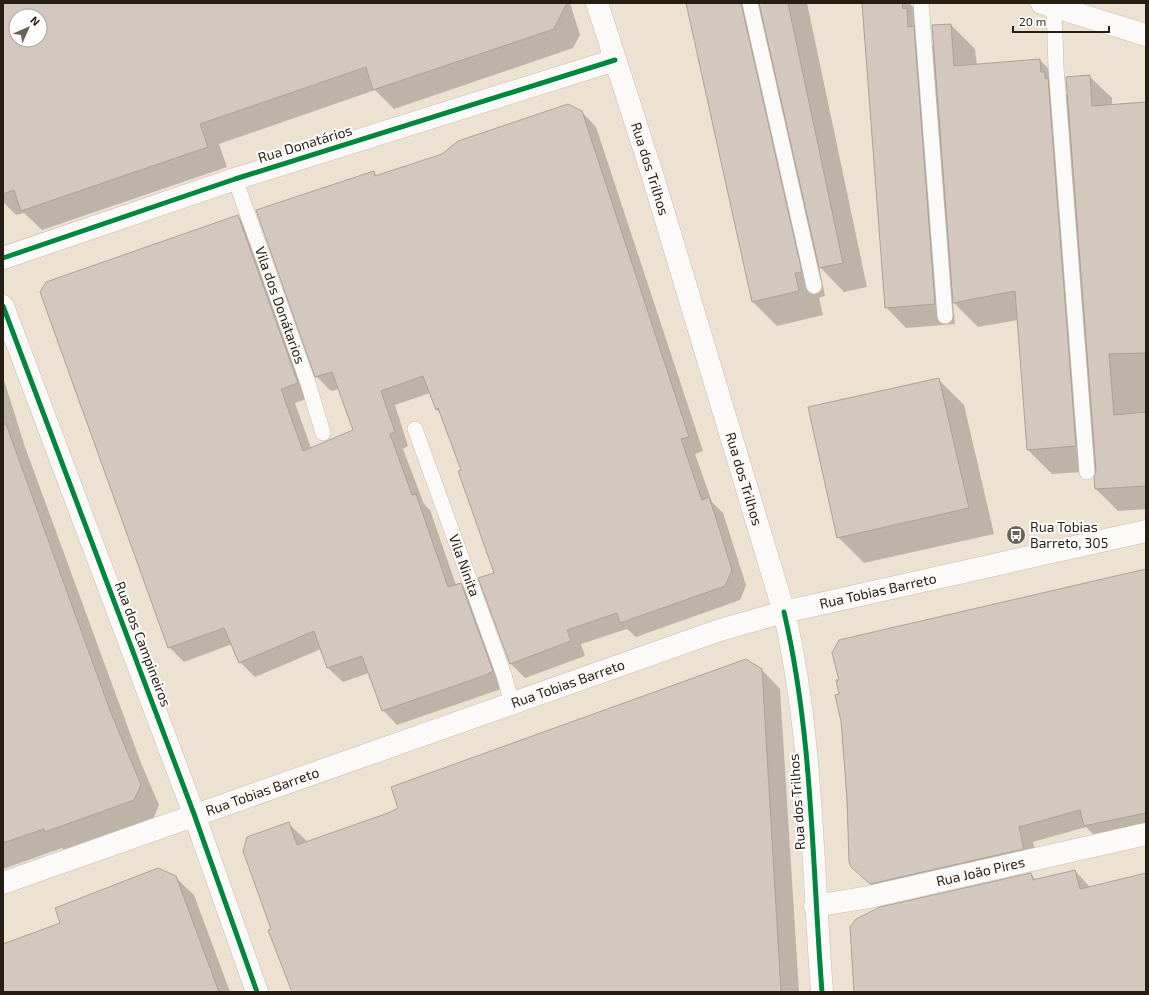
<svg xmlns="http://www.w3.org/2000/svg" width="1149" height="995" font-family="'Exo 2',sans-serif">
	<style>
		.shadow { fill: #0003; fill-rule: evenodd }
		.building { fill: #d3c8bd; stroke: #aca196; fill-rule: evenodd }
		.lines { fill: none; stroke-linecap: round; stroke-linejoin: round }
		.service-casing { stroke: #c7beb1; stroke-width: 16 }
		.minor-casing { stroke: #c7beb1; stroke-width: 23 }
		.tertiary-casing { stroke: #c7beb1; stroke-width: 23 }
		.secondary-casing { stroke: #c7beb1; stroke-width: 23 }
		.service { stroke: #fcfaf8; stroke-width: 15 }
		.minor { stroke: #fcfaf8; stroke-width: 22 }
		.tertiary { stroke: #fcfaf8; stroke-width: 22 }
		.secondary { stroke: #fcfaf8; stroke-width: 22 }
		.cycleway-casing { stroke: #fff; stroke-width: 8 }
		.cycleway { stroke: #00873e; stroke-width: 5 }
		.labels { text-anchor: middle; stroke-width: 4; stroke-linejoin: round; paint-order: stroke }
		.street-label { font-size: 14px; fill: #261e12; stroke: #fff }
		.poi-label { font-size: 14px; fill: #261e12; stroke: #fff; text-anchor: start }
	</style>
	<rect width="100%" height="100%" fill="#ede1d1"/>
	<g class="shadow">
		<path d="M 3,3 L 570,3 L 580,35 L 573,48 L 394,109 L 375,90 L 219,144 L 227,167 L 42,230 L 24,213 L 16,215 L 3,202 ZM 16,16 L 40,16 L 40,40 L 16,40 Z"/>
		<path d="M 687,3 L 807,3 L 867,287 L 844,292 L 819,266 L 825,296 L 819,298 L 823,315 L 777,326 L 753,302 Z"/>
		<path d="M 863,3 L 909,3 L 921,15 L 928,42 L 935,48 L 951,25 L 975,49 L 977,65 L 1040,60 L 1064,85 L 1065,93 L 1068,96 L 1089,76 L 1112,98 L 1112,106 L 1146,104 L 1146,509 L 1118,511 L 1096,489 L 1097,471 L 1052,474 L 1028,450 L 1018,320 L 978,327 L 953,302 L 955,324 L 906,328 L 886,307 Z"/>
		<path d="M 582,112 L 596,127 L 703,451 L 695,454 L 712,502 L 723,513 L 746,585 L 740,600 L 636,637 L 627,629 L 581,644 L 585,656 L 525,678 L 511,664 L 495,573 L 462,471 L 441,414 L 436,409 L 430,393 L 395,405 L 408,446 L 403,449 L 424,504 L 430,510 L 456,585 L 461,584 L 475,598 L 501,689 L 397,725 L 383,710 L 369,673 L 343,682 L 328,668 L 321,649 L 255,677 L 240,662 L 232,644 L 184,662 L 169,647 L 238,217 L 253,231 L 312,397 L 295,403 L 311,448 L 354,431 L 339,389 L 331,391 L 316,376 L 373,172 L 377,176 Z"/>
		<path d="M 3,377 L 25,447 L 141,763 L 159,805 L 153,819 L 65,851 L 62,848 L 3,869 Z"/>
		<path d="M 938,379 L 964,405 L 994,534 L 864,563 L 838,537 Z"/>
		<path d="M 1146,571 L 1146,831 L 1100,841 L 1086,827 L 1033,842 L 1039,863 L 886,898 L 852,867 L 850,862 L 842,721 Z"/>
		<path d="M 761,669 L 780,689 L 799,992 L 293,992 L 273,929 L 289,824 L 308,842 L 399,809 Z"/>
		<path d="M 1075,871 L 1090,887 L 1146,874 L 1146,992 L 863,992 L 1031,874 L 1036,880 Z"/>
		<path d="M 175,877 L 194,895 L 230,992 L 3,992 L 3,953 L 62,924 Z"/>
	</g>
	<g class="building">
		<path d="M 3,3 L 567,3 L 554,29 L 373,90 L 366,67 L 200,124 L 208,147 L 21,211 L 14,190 L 3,194 ZM 16,16 L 40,16 L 40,40 L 16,40 Z"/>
		<path d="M 686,3 L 741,3 L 802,272 L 795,273 L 799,291 L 752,302 Z"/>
		<path d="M 759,3 L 788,3 L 843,263 L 819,268 Z"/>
		<path d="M 862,3 L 902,3 L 903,9 L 907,8 L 908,27 L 914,26 L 935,304 L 885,308 Z"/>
		<path d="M 951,24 L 954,66 L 1040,59 L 1041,72 L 1045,72 L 1045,78 L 1048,78 L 1076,446 L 1027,450 L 1015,291 L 953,303 L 932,25 Z"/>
		<path d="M 1090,75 L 1092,106 L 1146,102 L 1146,353 L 1109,354 L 1114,415 L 1146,412 L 1146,486 L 1095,489 L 1094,477 L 1096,471 L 1066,77 Z"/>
		<path d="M 568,104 L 582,111 L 689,437 L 681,439 L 702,500 L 709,497 L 716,518 L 732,570 L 725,586 L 620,623 L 617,613 L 567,630 L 571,641 L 510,664 L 478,578 L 494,573 L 458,471 L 461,470 L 438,408 L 436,410 L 423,376 L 381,391 L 395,432 L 390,434 L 412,495 L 416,494 L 448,587 L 461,583 L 493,671 L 486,675 L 382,711 L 362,656 L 327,668 L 314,631 L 239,663 L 224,628 L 168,648 L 40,292 L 46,282 L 238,215 L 298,383 L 281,389 L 303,451 L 353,430 L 332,372 L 315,377 L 256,210 L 374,171 L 375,176 L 442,154 L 458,141 Z"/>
		<path d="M 939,378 L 969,508 L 837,538 L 808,407 Z"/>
		<path d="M 3,424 L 6,424 L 111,713 L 141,785 L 134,800 L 45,832 L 44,829 L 3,843 Z"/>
		<path d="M 1146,569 L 1146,813 L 1084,826 L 1080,810 L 1019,827 L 1024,849 L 870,884 L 851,867 L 849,862 L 847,798 L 841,721 L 835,695 L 839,694 L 836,680 L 839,680 L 832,653 L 839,640 Z"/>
		<path d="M 746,659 L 762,669 L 781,992 L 292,992 L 268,930 L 271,929 L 243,851 L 247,837 L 289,822 L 297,845 L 388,813 L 398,808 L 391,787 Z"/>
		<path d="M 158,868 L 176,876 L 219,992 L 3,992 L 3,944 L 60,923 L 55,908 Z"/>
		<path d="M 1075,870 L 1080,889 L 1146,873 L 1146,992 L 854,992 L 850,927 L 856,919 L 880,907 L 1031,873 L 1033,880 Z"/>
	</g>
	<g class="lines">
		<defs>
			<g id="service">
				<path d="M 750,3 L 814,286"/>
				<path d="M 921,3 L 945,316"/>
				<path d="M 1054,7 L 1056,67 L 1087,472"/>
				<path id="s1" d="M 235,179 L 308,383 L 323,433"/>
				<path id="s2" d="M 415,429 L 504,675 L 512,703"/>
			</g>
			<g id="minor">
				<path d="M 1042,3 L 1146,35"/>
				<path d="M 3,258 L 235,179 L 615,60"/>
				<path d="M 3,306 L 194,814 L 257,992"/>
				<path id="s3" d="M 815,906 L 869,897 L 1146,834"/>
			</g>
			<path id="tertiary" d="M 784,612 C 813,736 812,865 822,992"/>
			<g id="secondary">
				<path id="s4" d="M 597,3 L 653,177 L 784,612"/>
				<path id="s5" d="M 3,883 L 720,630 L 784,612 L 1146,531"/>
			</g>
		</defs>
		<use href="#service" class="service-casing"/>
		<use href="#minor" class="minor-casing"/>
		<use href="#tertiary" class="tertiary-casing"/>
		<use href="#secondary" class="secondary-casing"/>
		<use href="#service" class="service"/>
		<use href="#minor" class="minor"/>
		<use href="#tertiary" class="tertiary"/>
		<use href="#secondary" class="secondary"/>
		<defs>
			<g id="cycleway">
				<path d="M 3,258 L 235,179 L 615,60"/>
				<path d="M 3,306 L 194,814 L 257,992"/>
				<path d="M 784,612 C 813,736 812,865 822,992"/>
			</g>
		</defs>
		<use href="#cycleway" class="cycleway-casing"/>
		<use href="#cycleway" class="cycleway"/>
	</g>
	<defs>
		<symbol id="bus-disc" viewBox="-11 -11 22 22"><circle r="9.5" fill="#6c6255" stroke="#fff"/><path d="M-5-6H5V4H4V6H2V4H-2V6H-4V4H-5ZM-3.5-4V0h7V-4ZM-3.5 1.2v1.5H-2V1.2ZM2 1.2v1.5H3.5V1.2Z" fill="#fff"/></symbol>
	</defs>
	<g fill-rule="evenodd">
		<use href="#bus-disc" x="1005" y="524" width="22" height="22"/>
	</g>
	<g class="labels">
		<g class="street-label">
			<text transform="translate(305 144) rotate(-17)" y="5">Rua Donatários</text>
			<text dy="5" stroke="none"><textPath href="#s4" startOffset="174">Rua dos Trilhos</textPath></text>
			<text dy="5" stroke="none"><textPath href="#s1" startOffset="134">Vila dos Donátarios</textPath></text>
			<text dy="5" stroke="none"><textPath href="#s4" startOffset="498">Rua dos Trilhos</textPath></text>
			<text dy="5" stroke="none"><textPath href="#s2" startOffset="145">Vila Ninita</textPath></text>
			<text dy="5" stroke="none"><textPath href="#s5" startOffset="923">Rua Tobias Barreto</textPath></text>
			<text transform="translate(143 644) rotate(69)" y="5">Rua dos Campineiros</text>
			<text dy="5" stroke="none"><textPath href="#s5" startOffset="599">Rua Tobias Barreto</textPath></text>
			<text dy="5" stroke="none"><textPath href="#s5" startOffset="275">Rua Tobias Barreto</textPath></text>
			<text transform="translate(797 802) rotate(-94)" y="5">Rua dos Trilhos</text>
			<text dy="5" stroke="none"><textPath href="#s3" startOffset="169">Rua João Pires</textPath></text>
		</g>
		<g class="poi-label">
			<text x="1030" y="532">Rua Tobias<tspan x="1030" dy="16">Barreto, 305</tspan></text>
		</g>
	</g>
	<rect width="1149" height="995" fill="none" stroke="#261e12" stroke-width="8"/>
	<g transform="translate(28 28) rotate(45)"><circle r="19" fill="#ffffff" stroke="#a8a5a0"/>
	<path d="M0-3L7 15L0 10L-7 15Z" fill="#6c6255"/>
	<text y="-6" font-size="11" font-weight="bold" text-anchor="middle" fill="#261e12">N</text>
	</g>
	<path d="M1013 26v6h96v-6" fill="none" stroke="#261e12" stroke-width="2"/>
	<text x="1019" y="26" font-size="12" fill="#261e12" stroke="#ffffff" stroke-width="3" paint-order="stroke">20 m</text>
</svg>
